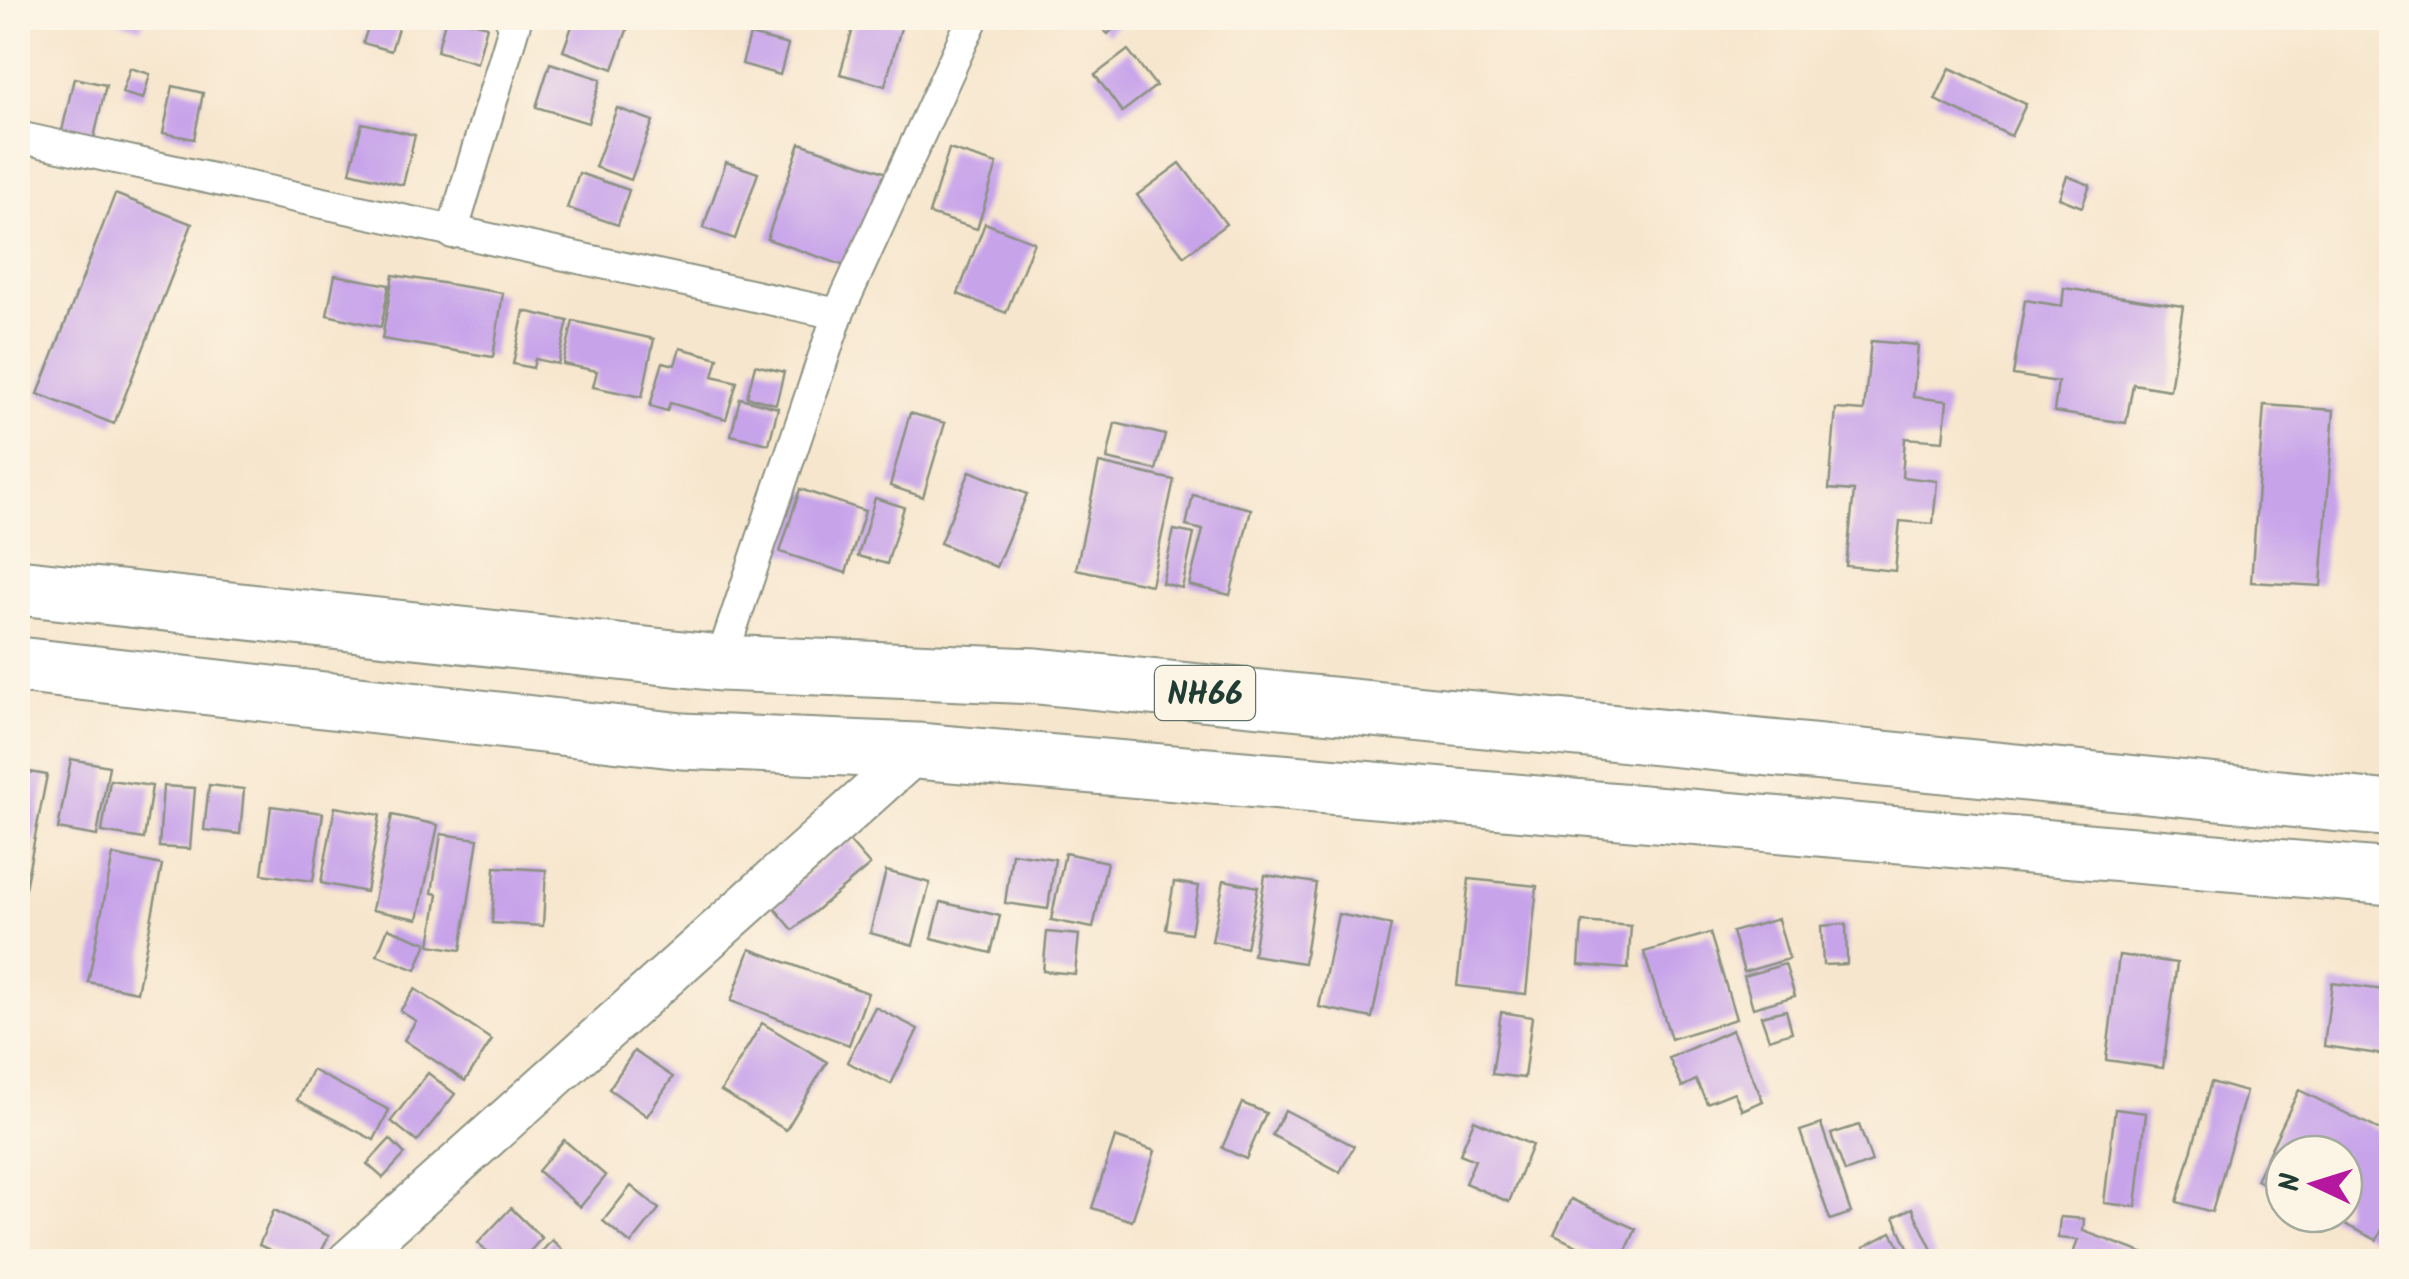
<svg xmlns="http://www.w3.org/2000/svg" width="2409" height="1279" font-family="Kalam,sans-serif">
	<style>
		.building { fill: #c7a3ea }
		.lines { fill: none; stroke-linecap: round; stroke-linejoin: round }
		.street-casing { stroke: #8b9281; stroke-width: 34 }
		.secondary-casing { stroke: #8b9281; stroke-width: 46 }
		.highway-casing { stroke: #8b9281; stroke-width: 59 }
		.street { stroke: #fff; stroke-width: 30 }
		.secondary { stroke: #fff; stroke-width: 42 }
		.highway { stroke: #fff; stroke-width: 55 }
		.labels { text-anchor: middle; stroke-width: 8; stroke-linejoin: round; paint-order: stroke }
		.shield { fill: #fcf5e5; stroke: #617469; stroke-width: 2.5 }
		.shield-label { font-size: 32px; font-weight: bold; fill: #1f3d34 }
	</style>
	<rect width="100%" height="100%" fill="#fcf5e5"/>
	<filter id="ink" filterUnits="userSpaceOnUse"><feTurbulence type="fractalNoise" baseFrequency=".01" numOctaves="2"/><feDisplacementMap in="SourceGraphic" scale="20" xChannelSelector="R" yChannelSelector="G"/><feConvolveMatrix kernelMatrix="1 2 1 2 8 2 1 2 1" color-interpolation-filters="sRGB"/></filter>
	<filter id="wash" filterUnits="userSpaceOnUse"><feTurbulence type="fractalNoise" baseFrequency=".0048" numOctaves="4" result="noise"/><feDisplacementMap in="SourceGraphic" scale="40" xChannelSelector="R" yChannelSelector="G"/><feGaussianBlur stdDeviation="2.25" result="paint"/><feColorMatrix in="noise" values="0 0 0 0 0 0 0 0 0 0 0 0 0 0 0 0 0 1.4 0 .05"/><feComposite in="paint" operator="in"/></filter>
	<g filter="url(#wash)">
		<rect width="100%" height="100%" fill="#f7e6ce"/>
		<g id="blocks">
			<g class="building">
				<path d="M 110,18 L 144,18 L 141,28 Z"/>
				<path d="M 351,18 L 401,18 L 391,51 L 363,43 L 368,27 L 349,22 Z"/>
				<path d="M 446,18 L 457,18 L 487,26 L 477,63 L 437,51 Z"/>
				<path d="M 575,18 L 631,19 L 613,69 L 563,51 Z"/>
				<path d="M 856,18 L 879,18 L 902,24 L 885,86 L 840,74 Z"/>
				<path d="M 1091,18 L 1124,18 L 1108,34 Z"/>
				<path d="M 750,35 L 788,45 L 780,75 L 742,64 Z"/>
				<path d="M 1128,50 L 1156,86 L 1122,112 L 1095,75 Z"/>
				<path d="M 550,63 L 601,79 L 588,123 L 536,107 Z"/>
				<path d="M 130,68 L 150,74 L 143,99 L 122,93 Z"/>
				<path d="M 1950,68 L 2026,104 L 2011,136 L 1935,100 Z"/>
				<path d="M 74,78 L 106,85 L 94,138 L 62,131 Z"/>
				<path d="M 173,86 L 203,93 L 194,139 L 163,133 Z"/>
				<path d="M 617,108 L 653,121 L 631,180 L 595,167 Z"/>
				<path d="M 362,123 L 415,135 L 403,185 L 350,172 Z"/>
				<path d="M 800,143 L 887,173 L 854,269 L 767,239 Z"/>
				<path d="M 949,149 L 997,164 L 977,229 L 929,214 Z"/>
				<path d="M 726,162 L 758,173 L 735,239 L 703,228 Z"/>
				<path d="M 1180,163 L 1226,224 L 1184,256 L 1137,195 Z"/>
				<path d="M 579,173 L 629,190 L 618,225 L 567,208 Z"/>
				<path d="M 2067,176 L 2090,185 L 2082,207 L 2059,198 Z"/>
				<path d="M 115,194 L 192,224 L 114,424 L 38,394 Z"/>
				<path d="M 985,223 L 1034,242 L 1006,313 L 958,294 Z"/>
				<path d="M 335,275 L 389,285 L 381,327 L 327,315 Z"/>
				<path d="M 393,275 L 503,293 L 493,357 L 382,339 Z"/>
				<path d="M 2064,288 L 2183,306 L 2170,390 L 2133,384 L 2126,423 L 2054,412 L 2058,382 L 2013,375 L 2025,300 L 2062,306 Z"/>
				<path d="M 524,311 L 568,321 L 558,364 L 535,359 L 533,368 L 513,364 Z"/>
				<path d="M 573,321 L 654,339 L 642,397 L 593,387 L 597,371 L 563,364 Z"/>
				<path d="M 1871,341 L 1918,345 L 1913,397 L 1947,401 L 1943,441 L 1905,438 L 1902,477 L 1937,481 L 1933,524 L 1900,521 L 1895,571 L 1846,566 L 1854,491 L 1829,489 L 1836,409 L 1864,411 Z"/>
				<path d="M 680,348 L 718,358 L 713,376 L 737,382 L 726,419 L 670,403 L 667,411 L 650,406 L 663,362 L 675,365 Z"/>
				<path d="M 755,365 L 784,372 L 776,404 L 747,397 Z"/>
				<path d="M 740,398 L 778,408 L 769,444 L 731,435 Z"/>
				<path d="M 2264,405 L 2334,410 L 2321,586 L 2251,582 Z"/>
				<path d="M 910,413 L 945,423 L 923,497 L 890,486 Z"/>
				<path d="M 1115,423 L 1165,435 L 1156,470 L 1107,459 Z"/>
				<path d="M 1099,463 L 1174,480 L 1151,585 L 1076,569 Z"/>
				<path d="M 970,471 L 1027,494 L 996,567 L 940,543 Z"/>
				<path d="M 800,489 L 865,511 L 846,573 L 780,552 Z"/>
				<path d="M 1193,495 L 1251,509 L 1230,595 L 1189,585 L 1203,530 L 1186,526 Z"/>
				<path d="M 875,498 L 904,507 L 887,564 L 858,556 Z"/>
				<path d="M 1174,530 L 1194,534 L 1182,588 L 1162,583 Z"/>
				<path d="M 71,759 L 109,766 L 97,836 L 58,829 Z"/>
				<path d="M 18,770 L 47,775 L 19,919 L 18,919 Z"/>
				<path d="M 110,780 L 152,786 L 144,839 L 102,832 Z"/>
				<path d="M 209,785 L 244,789 L 240,834 L 204,830 Z"/>
				<path d="M 163,786 L 195,788 L 190,849 L 159,847 Z"/>
				<path d="M 271,806 L 323,813 L 313,881 L 262,874 Z"/>
				<path d="M 335,807 L 380,815 L 366,892 L 321,883 Z"/>
				<path d="M 392,815 L 438,825 L 418,919 L 372,910 Z"/>
				<path d="M 441,834 L 478,839 L 461,950 L 430,945 L 438,894 L 432,893 Z"/>
				<path d="M 849,841 L 870,865 L 793,930 L 772,905 Z"/>
				<path d="M 1012,853 L 1055,859 L 1048,909 L 1005,903 Z"/>
				<path d="M 1065,853 L 1107,862 L 1093,928 L 1051,920 Z"/>
				<path d="M 113,855 L 162,865 L 137,992 L 88,982 Z"/>
				<path d="M 495,867 L 546,870 L 543,926 L 492,923 Z"/>
				<path d="M 886,871 L 930,883 L 913,945 L 870,933 Z"/>
				<path d="M 1265,875 L 1316,883 L 1304,963 L 1253,955 Z"/>
				<path d="M 1469,879 L 1537,886 L 1526,994 L 1457,986 Z"/>
				<path d="M 1224,880 L 1258,887 L 1246,948 L 1212,941 Z"/>
				<path d="M 1174,882 L 1199,886 L 1191,933 L 1166,929 Z"/>
				<path d="M 941,902 L 1000,916 L 991,953 L 932,938 Z"/>
				<path d="M 1338,914 L 1391,925 L 1372,1018 L 1319,1007 Z"/>
				<path d="M 1778,919 L 1789,959 L 1744,972 L 1732,932 Z"/>
				<path d="M 1582,922 L 1631,926 L 1628,969 L 1579,965 Z"/>
				<path d="M 1846,924 L 1847,964 L 1823,965 L 1821,926 Z"/>
				<path d="M 388,928 L 427,943 L 416,970 L 377,955 Z"/>
				<path d="M 1047,932 L 1079,935 L 1075,974 L 1043,971 Z"/>
				<path d="M 1710,933 L 1736,1019 L 1671,1039 L 1644,952 Z"/>
				<path d="M 750,949 L 868,993 L 849,1045 L 731,1001 Z"/>
				<path d="M 2119,955 L 2177,963 L 2163,1068 L 2106,1060 Z"/>
				<path d="M 1785,964 L 1795,996 L 1753,1008 L 1744,976 Z"/>
				<path d="M 2332,983 L 2392,991 L 2392,1033 L 2389,1033 L 2385,1055 L 2324,1046 Z"/>
				<path d="M 415,989 L 492,1040 L 465,1081 L 404,1040 L 416,1021 L 400,1011 Z"/>
				<path d="M 875,1007 L 918,1029 L 891,1084 L 847,1062 Z"/>
				<path d="M 1786,1010 L 1792,1032 L 1769,1039 L 1761,1016 Z"/>
				<path d="M 1501,1012 L 1532,1017 L 1524,1078 L 1492,1074 Z"/>
				<path d="M 762,1023 L 827,1062 L 786,1130 L 721,1091 Z"/>
				<path d="M 1732,1030 L 1763,1101 L 1742,1110 L 1734,1092 L 1707,1103 L 1696,1080 L 1682,1087 L 1669,1058 Z"/>
				<path d="M 634,1051 L 673,1077 L 647,1116 L 609,1089 Z"/>
				<path d="M 312,1070 L 389,1110 L 374,1140 L 297,1100 Z"/>
				<path d="M 428,1073 L 455,1094 L 417,1142 L 391,1121 Z"/>
				<path d="M 2211,1082 L 2246,1092 L 2212,1212 L 2177,1202 Z"/>
				<path d="M 2299,1090 L 2392,1136 L 2392,1209 L 2377,1240 L 2324,1214 L 2344,1214 L 2344,1154 L 2284,1154 L 2284,1194 L 2256,1180 Z"/>
				<path d="M 1242,1103 L 1266,1113 L 1246,1159 L 1222,1148 Z"/>
				<path d="M 2115,1109 L 2146,1113 L 2136,1207 L 2104,1203 Z"/>
				<path d="M 1285,1110 L 1354,1146 L 1340,1172 L 1272,1135 Z"/>
				<path d="M 1474,1120 L 1532,1145 L 1509,1202 L 1465,1183 L 1475,1160 L 1460,1154 Z"/>
				<path d="M 1821,1124 L 1851,1213 L 1830,1220 L 1800,1131 Z"/>
				<path d="M 1859,1125 L 1872,1162 L 1845,1172 L 1831,1134 Z"/>
				<path d="M 1115,1137 L 1155,1151 L 1132,1221 L 1092,1208 Z"/>
				<path d="M 390,1139 L 405,1154 L 383,1178 L 367,1164 Z"/>
				<path d="M 564,1140 L 606,1176 L 580,1207 L 538,1171 Z"/>
				<path d="M 631,1186 L 659,1209 L 631,1244 L 603,1221 Z"/>
				<path d="M 1571,1199 L 1636,1229 L 1621,1262 L 1610,1262 L 1554,1235 Z"/>
				<path d="M 511,1208 L 542,1238 L 520,1262 L 497,1262 L 478,1243 Z"/>
				<path d="M 1912,1208 L 1935,1256 L 1925,1262 L 1915,1262 L 1894,1217 Z"/>
				<path d="M 274,1210 L 329,1236 L 316,1262 L 296,1262 L 259,1245 Z"/>
				<path d="M 2060,1217 L 2084,1219 L 2083,1231 L 2148,1255 L 2146,1262 L 2070,1262 L 2078,1240 L 2058,1238 Z"/>
				<path d="M 1892,1232 L 1908,1262 L 1871,1262 L 1864,1247 Z"/>
				<path d="M 552,1240 L 575,1262 L 533,1262 Z"/>
			</g>
		</g>
	</g>
	<g filter="url(#ink)">
		<use href="#blocks" fill-opacity="0" stroke="#8b9281" stroke-width="2.5"/>
		<g class="lines">
			<defs>
				<g id="street">
					<path d="M 18,137 L 838,314"/>
					<path d="M 452,233 L 516,20 L 510,18"/>
					<path d="M 720,663 L 838,314 L 973,18"/>
				</g>
				<path id="secondary" d="M 348,1262 L 917,751"/>
				<g id="highway">
					<path d="M 18,587 L 720,663 L 1037,676 L 2392,809"/>
					<path d="M 18,665 L 682,741 L 917,751 L 2392,877"/>
				</g>
			</defs>
			<use href="#street" class="street-casing"/>
			<use href="#secondary" class="secondary-casing"/>
			<use href="#highway" class="highway-casing"/>
			<use href="#street" class="street"/>
			<use href="#secondary" class="secondary"/>
			<use href="#highway" class="highway"/>
		</g>
	</g>
	<g class="labels">
		<rect class="shield" x="1155" y="666" width="100" height="54" rx="8"/>
		<g class="shield-label">
			<text x="1205" y="704">NH66</text>
		</g>
	</g>
	<rect width="2409" height="1279" fill="none" stroke="#fcf5e5" stroke-width="60"/>
	<g transform="translate(2314 1184) rotate(274)"><circle r="48" fill="#fcf5e5" stroke="#a4ab9e" stroke-width="2.5"/>
	<path d="M0-8L18 38L0 25L-18 38Z" fill="#b5179e"/>
	<text y="-15" font-size="28" font-weight="bold" text-anchor="middle" fill="#1f3d34">N</text>
	</g>
</svg>
